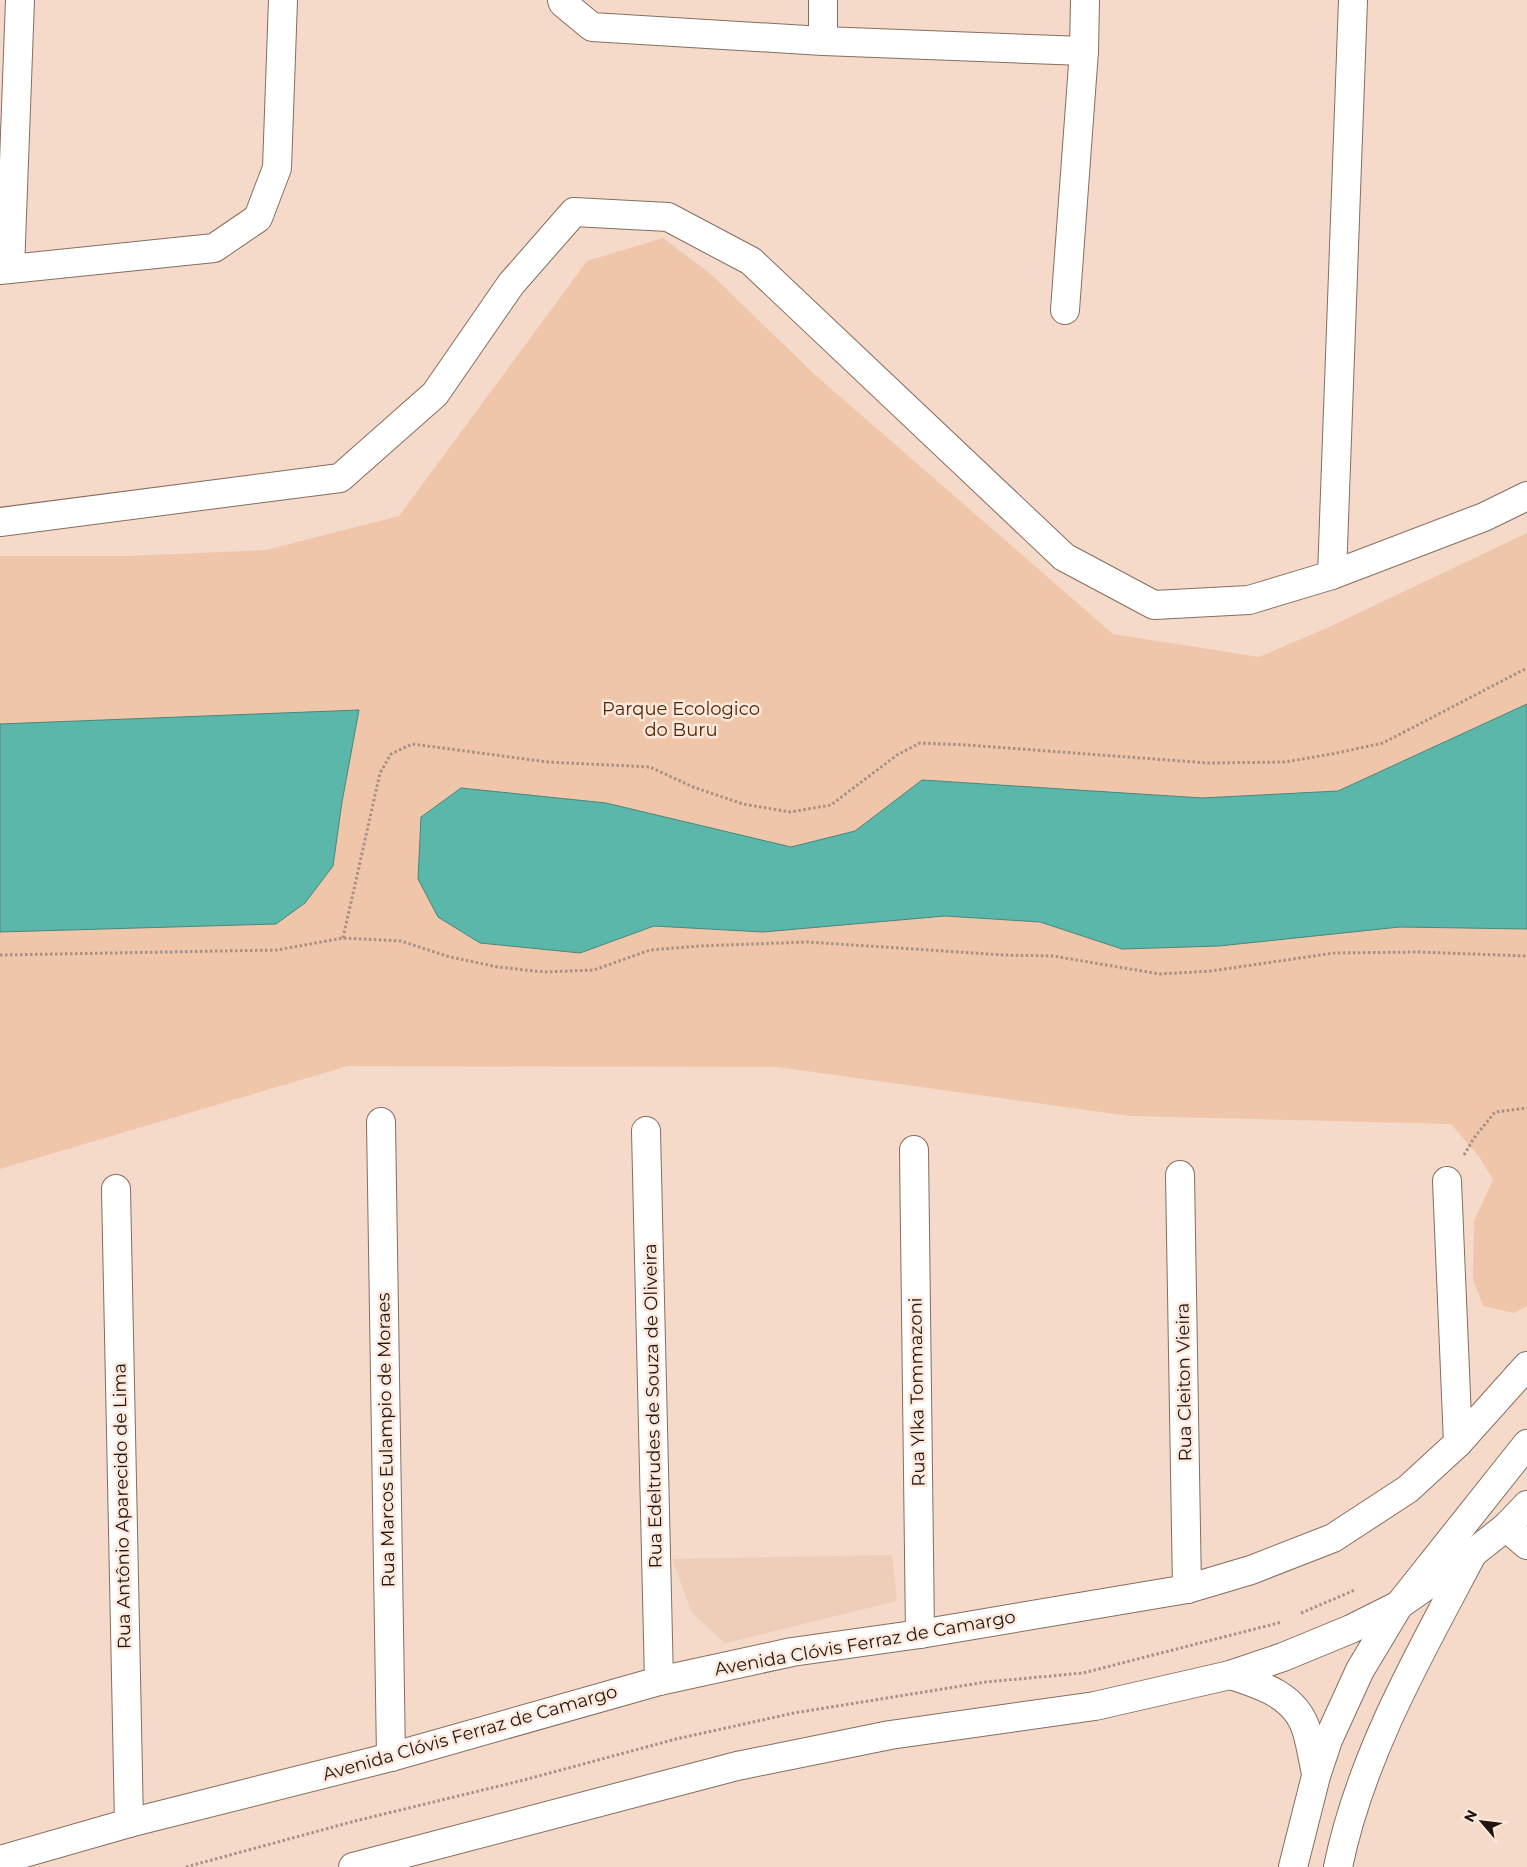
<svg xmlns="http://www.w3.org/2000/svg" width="1527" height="1867" font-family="Montserrat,sans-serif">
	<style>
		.built { fill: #efceb9 }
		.green { fill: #f0c6ab }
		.water { fill: #5bb7a9; stroke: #49877b }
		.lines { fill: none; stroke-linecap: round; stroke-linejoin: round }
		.street-casing { stroke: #856e5f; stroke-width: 30 }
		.secondary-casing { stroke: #856e5f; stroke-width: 30 }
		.primary-casing { stroke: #856e5f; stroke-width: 30 }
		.path { stroke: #a69184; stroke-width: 3; stroke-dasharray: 2.5 2.5; stroke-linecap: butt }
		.street { stroke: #fff; stroke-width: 28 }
		.secondary { stroke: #fff; stroke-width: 28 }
		.primary { stroke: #fff; stroke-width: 28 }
		.labels { text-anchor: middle; stroke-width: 5; stroke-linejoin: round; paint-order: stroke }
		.park-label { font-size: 18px; fill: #4f2708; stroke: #fee8db }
		.street-label { font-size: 18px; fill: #1f1610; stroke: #fee8db }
	</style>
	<rect width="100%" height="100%" fill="#f5dac9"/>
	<path class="built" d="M 892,1555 L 897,1601 L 725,1643 L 692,1613 L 672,1559 Z"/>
	<path class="green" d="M 663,238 L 711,274 L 813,373 L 1113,634 L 1259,657 L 1329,627 L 1527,533 L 1527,1306 L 1514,1313 L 1483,1306 L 1473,1279 L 1474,1221 L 1493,1180 L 1480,1158 L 1451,1124 L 1129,1116 L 777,1067 L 348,1066 L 0,1169 L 0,556 L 126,556 L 266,550 L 399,516 L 587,261 Z"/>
	<g class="water">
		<path d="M 1527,704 L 1527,929 L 1400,927 L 1219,946 L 1122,949 L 1040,922 L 945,916 L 763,932 L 654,926 L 580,953 L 480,943 L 438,917 L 418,879 L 421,817 L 461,788 L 606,803 L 791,847 L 855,831 L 922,780 L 1202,798 L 1338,791 Z"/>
		<path d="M 359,710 L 342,802 L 333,866 L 305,903 L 276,924 L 0,932 L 0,724 Z"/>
	</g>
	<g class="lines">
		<defs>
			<g id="street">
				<path d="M 562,0 L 563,3 L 592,27 L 823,41 L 1084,51"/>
				<path d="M 823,41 L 823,0"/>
				<path d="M 10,269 L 20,0"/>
				<path d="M 0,270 L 214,248 L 258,218 L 277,168 L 283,0"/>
				<path d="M 1065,310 L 1084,51 L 1085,0"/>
				<path d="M 0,522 L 340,478 L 435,394 L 511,284 L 574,212 L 668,217 L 751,261 L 1064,557 L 1154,605 L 1249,600 L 1332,575 L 1353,0"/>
				<path d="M 1332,575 L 1484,517 L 1527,496"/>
				<path d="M 381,1122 L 391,1757"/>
				<path d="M 646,1131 L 659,1681"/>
				<path d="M 914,1150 L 920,1634"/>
				<path d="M 1180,1175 L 1187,1589"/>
				<path d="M 1447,1181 L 1458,1443"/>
				<path d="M 116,1189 L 129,1823"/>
				<path d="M 1506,1527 L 1527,1545"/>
			</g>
			<g id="secondary">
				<path d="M 1230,1675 C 1262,1685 1297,1696 1307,1732 C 1311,1746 1313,1760 1316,1774"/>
				<path d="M 1293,1867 L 1316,1776 L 1328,1740 L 1360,1670 L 1399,1605 L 1527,1444"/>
				<path d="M 1338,1867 C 1361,1755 1420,1653 1473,1553"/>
			</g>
			<g id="primary">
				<path d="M 0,1860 L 129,1823 L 391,1757 L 659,1681 L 792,1652 L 920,1634 L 1187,1589 L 1251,1570 L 1333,1538 L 1408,1489 L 1458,1443 L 1527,1366"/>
				<path d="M 353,1867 L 737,1766 L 890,1735 L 1095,1706 L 1230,1675 L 1283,1657 L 1351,1629 L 1399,1605 L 1473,1553 L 1506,1527 L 1527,1505"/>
			</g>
		</defs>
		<use href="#street" class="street-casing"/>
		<use href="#secondary" class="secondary-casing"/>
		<use href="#primary" class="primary-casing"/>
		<g class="path">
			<path d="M 343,938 L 380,773 L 391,754 L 412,744 L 548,762 L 650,767 L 693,787 L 743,804 L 790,812 L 831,805 L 897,755 L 920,743 L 967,745 L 1208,763 L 1285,762 L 1337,753 L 1383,743 L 1527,668"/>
			<path d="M 0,955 L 277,950 L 343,938 L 401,941 L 450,957 L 498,967 L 544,972 L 594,970 L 650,950 L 699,946 L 808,942 L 1003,955 L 1053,956 L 1160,974 L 1211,971 L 1334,953 L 1417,952 L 1527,956"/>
			<path d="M 1464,1155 L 1474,1138 L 1495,1112 L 1527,1108"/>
			<path d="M 1301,1613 L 1355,1590"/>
			<path d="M 186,1867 L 355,1821 L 520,1781 L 676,1739 L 794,1713 L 986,1682 L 1083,1673 L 1282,1622"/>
		</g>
		<use href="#street" class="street"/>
		<use href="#secondary" class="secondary"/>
		<use href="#primary" class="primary"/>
	</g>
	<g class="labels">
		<g class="park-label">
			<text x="681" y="715">Parque Ecologico<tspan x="681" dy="21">do Buru</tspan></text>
		</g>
		<g class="street-label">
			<text transform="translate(1184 1382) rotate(-91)" y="6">Rua Cleiton Vieira</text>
			<text transform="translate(917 1392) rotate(-91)" y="6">Rua Ylka Tommazoni</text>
			<text transform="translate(653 1406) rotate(-91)" y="6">Rua Edeltrudes de Souza de Oliveira</text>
			<text transform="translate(386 1440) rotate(-91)" y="6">Rua Marcos Eulampio de Moraes</text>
			<text transform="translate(122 1506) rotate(-91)" y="6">Rua Antônio Aparecido de Lima</text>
			<text transform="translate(865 1643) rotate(-10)" y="6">Avenida Clóvis Ferraz de Camargo</text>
			<text transform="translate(470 1733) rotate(-16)" y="6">Avenida Clóvis Ferraz de Camargo</text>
		</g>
	</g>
	<g transform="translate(1482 1822) rotate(298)" stroke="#fee8db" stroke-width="4" paint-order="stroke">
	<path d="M0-4L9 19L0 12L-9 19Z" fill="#1f1610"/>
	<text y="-8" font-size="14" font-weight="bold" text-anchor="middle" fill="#1f1610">N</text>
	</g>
</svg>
